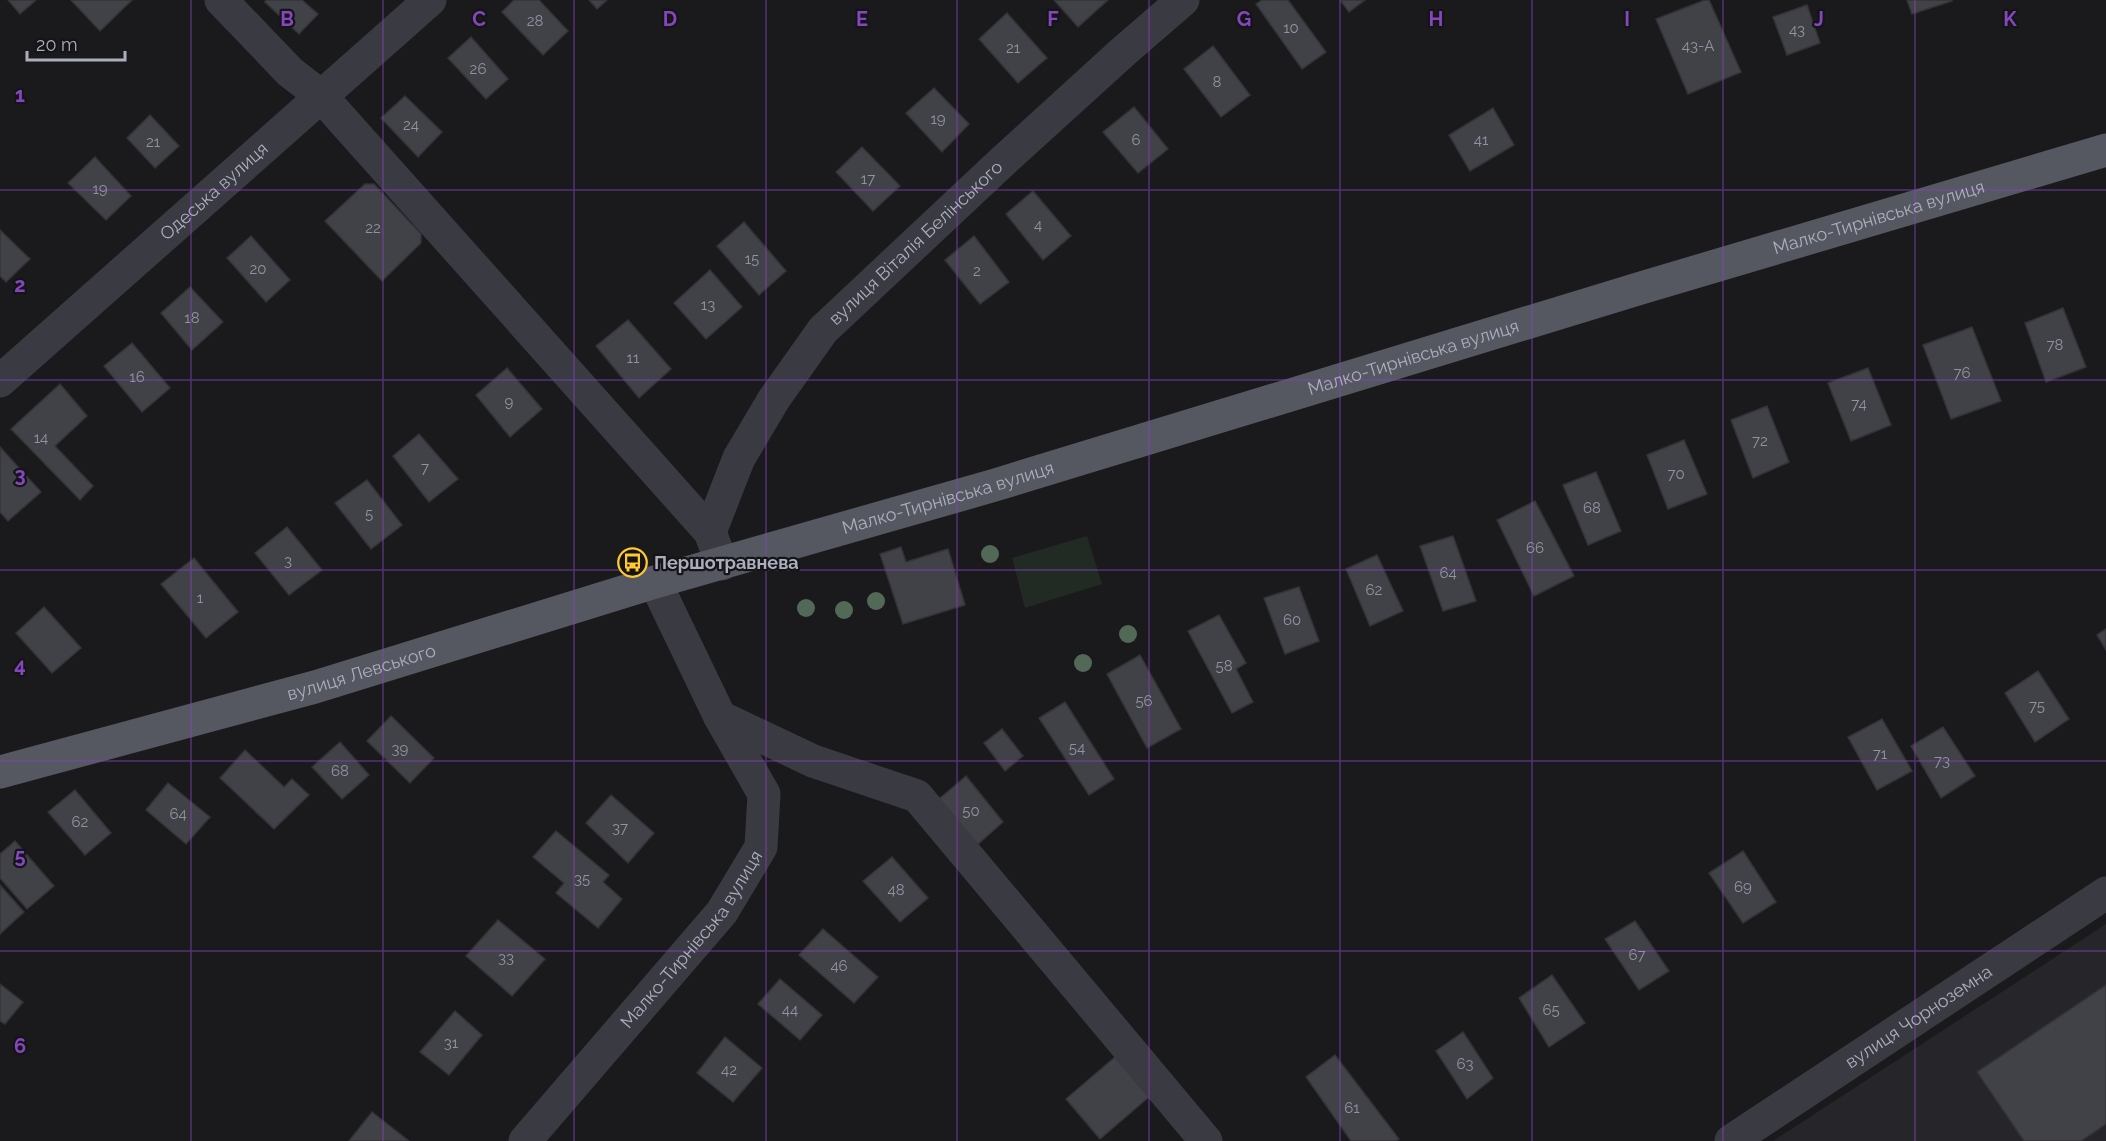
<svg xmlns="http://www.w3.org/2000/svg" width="2106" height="1141" font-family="Raleway,sans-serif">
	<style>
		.built { fill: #262529 }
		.green { fill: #212b23 }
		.building { fill: #414247; stroke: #343338; stroke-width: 1.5 }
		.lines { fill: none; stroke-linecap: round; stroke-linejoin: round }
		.minor { stroke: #3a3b42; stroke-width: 33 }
		.major { stroke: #565861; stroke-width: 33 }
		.tree { fill: #536957 }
		.grid { fill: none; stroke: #8546bf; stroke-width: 1.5; stroke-opacity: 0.55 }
		.labels { text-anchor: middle; stroke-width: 4.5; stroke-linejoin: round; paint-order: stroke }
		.number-label { font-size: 15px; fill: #9094a0 }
		.street-label { font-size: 18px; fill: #abafbd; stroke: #151517 }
		.poi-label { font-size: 18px; font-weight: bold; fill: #abafbd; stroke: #151517; text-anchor: start }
		.grid-label { font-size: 20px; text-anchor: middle; font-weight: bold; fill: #8546bf; stroke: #151517; stroke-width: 4.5; stroke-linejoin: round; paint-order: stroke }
	</style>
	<rect width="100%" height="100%" fill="#1a1a1c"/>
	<path class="built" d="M 2106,924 L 2106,1141 L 1773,1141 Z"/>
	<path class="green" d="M 1087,536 L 1102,584 L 1025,608 L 1012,558 Z"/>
	<g class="building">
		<path d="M 8,0 L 36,0 L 20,14 Z"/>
		<path d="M 71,0 L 132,0 L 100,31 Z"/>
		<path d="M 266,0 L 302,0 L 318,14 L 299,34 L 265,2 Z"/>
		<path d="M 514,0 L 539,0 L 568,31 L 543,55 L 502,12 Z"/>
		<path d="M 589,0 L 607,0 L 597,9 Z"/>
		<path d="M 1054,0 L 1108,0 L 1078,27 Z"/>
		<path d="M 1262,0 L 1288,0 L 1326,52 L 1302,69 L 1256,4 Z"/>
		<path d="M 1340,0 L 1365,0 L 1349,12 Z"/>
		<path d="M 1705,0 L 1709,0 L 1741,72 L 1688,94 L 1656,19 Z"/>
		<path d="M 1907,0 L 1951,0 L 1952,1 L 1912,14 Z"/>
		<path d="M 1807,5 L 1820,43 L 1787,55 L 1773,17 Z"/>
		<path d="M 1007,13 L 1047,58 L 1018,83 L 979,39 Z"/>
		<path d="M 471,37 L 508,79 L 486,99 L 448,58 Z"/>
		<path d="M 1213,46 L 1250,95 L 1221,117 L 1184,69 Z"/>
		<path d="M 934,88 L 969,124 L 942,152 L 906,113 Z"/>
		<path d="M 405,96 L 442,132 L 418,157 L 381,118 Z"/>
		<path d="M 1134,107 L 1168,149 L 1138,173 L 1103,132 Z"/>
		<path d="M 1493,108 L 1514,145 L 1470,171 L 1449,135 Z"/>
		<path d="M 150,115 L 179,146 L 155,168 L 127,138 Z"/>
		<path d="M 862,147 L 900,186 L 873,211 L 836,172 Z"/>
		<path d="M 95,157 L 131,196 L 106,220 L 68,183 Z"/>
		<path d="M 365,184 L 374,184 L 421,234 L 421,243 L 382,281 L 325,221 Z"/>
		<path d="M 1033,191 L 1071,236 L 1043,260 L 1006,214 Z"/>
		<path d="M 744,222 L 786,271 L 759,295 L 717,246 Z"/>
		<path d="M 0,230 L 30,259 L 6,282 L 0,276 Z"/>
		<path d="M 251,236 L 290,280 L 266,302 L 227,258 Z"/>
		<path d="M 974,236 L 1009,282 L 980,304 L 945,260 Z"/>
		<path d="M 710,270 L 742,307 L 706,339 L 674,303 Z"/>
		<path d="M 190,287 L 223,322 L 192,350 L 161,313 Z"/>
		<path d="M 2063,308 L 2086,367 L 2046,382 L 2025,323 Z"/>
		<path d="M 628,320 L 671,369 L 639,398 L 596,346 Z"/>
		<path d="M 1972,327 L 2001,401 L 1951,419 L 1923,345 Z"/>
		<path d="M 132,343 L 170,388 L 142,412 L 104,366 Z"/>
		<path d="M 507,368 L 542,409 L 510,437 L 476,395 Z"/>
		<path d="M 1868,368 L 1891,425 L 1851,441 L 1828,383 Z"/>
		<path d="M 60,384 L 87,416 L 55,446 L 93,486 L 80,500 L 11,429 Z"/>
		<path d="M 1767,406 L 1789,462 L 1753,478 L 1731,420 Z"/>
		<path d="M 419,434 L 458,479 L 429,502 L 393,456 Z"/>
		<path d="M 1684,440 L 1707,494 L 1668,509 L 1647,455 Z"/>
		<path d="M 0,447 L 41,492 L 8,521 L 0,512 Z"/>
		<path d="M 1596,472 L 1621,531 L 1588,545 L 1563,485 Z"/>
		<path d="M 367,480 L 402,525 L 371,549 L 335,503 Z"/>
		<path d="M 1535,501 L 1574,576 L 1534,596 L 1497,520 Z"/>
		<path d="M 287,527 L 322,570 L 289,595 L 255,553 Z"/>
		<path d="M 1453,536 L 1476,601 L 1443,611 L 1420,546 Z"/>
		<path d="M 901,547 L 906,562 L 948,549 L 965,605 L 903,624 L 880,554 Z"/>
		<path d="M 1377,555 L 1403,611 L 1370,626 L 1346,569 Z"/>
		<path d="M 194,558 L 238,612 L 206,638 L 161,584 Z"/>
		<path d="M 1299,587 L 1319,641 L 1285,654 L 1264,598 Z"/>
		<path d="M 44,607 L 81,648 L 52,673 L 16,633 Z"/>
		<path d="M 1219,615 L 1246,663 L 1236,669 L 1253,702 L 1232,713 L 1188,631 Z"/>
		<path d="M 2106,629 L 2106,650 L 2097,635 Z"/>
		<path d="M 1140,655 L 1181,729 L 1147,748 L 1107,674 Z"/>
		<path d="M 2038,671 L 2069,719 L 2035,742 L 2005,693 Z"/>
		<path d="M 1065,702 L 1114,779 L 1089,795 L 1039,718 Z"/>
		<path d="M 391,716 L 434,758 L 410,783 L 367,741 Z"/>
		<path d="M 1882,719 L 1912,771 L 1877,790 L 1848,737 Z"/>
		<path d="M 1943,727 L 1975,776 L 1941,798 L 1911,746 Z"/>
		<path d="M 1002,729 L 1023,756 L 1005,771 L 984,743 Z"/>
		<path d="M 340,742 L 369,775 L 342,799 L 312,767 Z"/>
		<path d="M 245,750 L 284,787 L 292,779 L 309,795 L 274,829 L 220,778 Z"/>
		<path d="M 966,776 L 1003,822 L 977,845 L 939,799 Z"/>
		<path d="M 168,783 L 210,817 L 186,844 L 146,810 Z"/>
		<path d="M 75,790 L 111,833 L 85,855 L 48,812 Z"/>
		<path d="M 611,795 L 654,833 L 628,863 L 586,823 Z"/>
		<path d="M 556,831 L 609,875 L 603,882 L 622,899 L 598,928 L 556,893 L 564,883 L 533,857 Z"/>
		<path d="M 15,841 L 54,886 L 27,909 L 0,878 L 0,854 Z"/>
		<path d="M 1743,851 L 1776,902 L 1743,923 L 1709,873 Z"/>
		<path d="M 892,857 L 928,898 L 900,922 L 863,881 Z"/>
		<path d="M 0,885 L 24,912 L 0,934 Z"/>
		<path d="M 498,920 L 545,959 L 512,996 L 466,956 Z"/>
		<path d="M 1635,921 L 1669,971 L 1639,990 L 1605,939 Z"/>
		<path d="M 823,929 L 878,977 L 854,1003 L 799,955 Z"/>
		<path d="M 1552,975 L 1585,1023 L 1549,1047 L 1519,998 Z"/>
		<path d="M 780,979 L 822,1015 L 800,1040 L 758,1004 Z"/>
		<path d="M 0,984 L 23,1002 L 5,1024 L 0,1021 Z"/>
		<path d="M 2106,985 L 2106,1124 L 2081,1141 L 2024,1141 L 1977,1072 Z"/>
		<path d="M 455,1011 L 482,1035 L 449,1075 L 420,1052 Z"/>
		<path d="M 1463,1032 L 1493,1078 L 1467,1099 L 1436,1051 Z"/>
		<path d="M 725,1037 L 762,1068 L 733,1102 L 697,1073 Z"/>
		<path d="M 1335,1055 L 1399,1139 L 1396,1141 L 1351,1141 L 1306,1077 Z"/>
		<path d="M 1115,1057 L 1149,1097 L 1100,1139 L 1066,1099 Z"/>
		<path d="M 372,1112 L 409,1141 L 349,1141 Z"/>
	</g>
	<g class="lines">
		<g class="minor">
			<path d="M 221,0 L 290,72 L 321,96 L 710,532 L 722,564"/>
			<path id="s1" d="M 0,381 L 430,0"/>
			<path id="s2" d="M 710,532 L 739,458 L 774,399 L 823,330 L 1002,162 L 1124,51 L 1183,0"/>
			<path d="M 720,717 L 813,761 L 917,796 L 1206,1141"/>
			<path id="s3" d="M 525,1141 L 722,912 L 761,847 L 764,794 L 720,717 L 655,582"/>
			<path id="s4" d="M 1731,1141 L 2106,893"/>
		</g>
		<path class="major" id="s5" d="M 0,772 L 315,687 L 655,582 L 995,485 L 1641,288 L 2106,150"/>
	</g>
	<g class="tree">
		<circle cx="990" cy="554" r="9"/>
		<circle cx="876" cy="601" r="9"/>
		<circle cx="806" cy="608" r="9"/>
		<circle cx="844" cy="610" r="9"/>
		<circle cx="1128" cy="634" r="9"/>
		<circle cx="1083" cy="663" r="9"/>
	</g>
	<path class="grid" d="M 191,0 L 191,1141M 383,0 L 383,1141M 574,0 L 574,1141M 766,0 L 766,1141M 957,0 L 957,1141M 1149,0 L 1149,1141M 1340,0 L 1340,1141M 1532,0 L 1532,1141M 1723,0 L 1723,1141M 1915,0 L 1915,1141M 0,190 L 2106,190M 0,380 L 2106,380M 0,570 L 2106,570M 0,761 L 2106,761M 0,951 L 2106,951"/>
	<defs>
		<symbol id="bus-ring" viewBox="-11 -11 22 22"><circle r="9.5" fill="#151517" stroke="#ffc92f" stroke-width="1.5"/><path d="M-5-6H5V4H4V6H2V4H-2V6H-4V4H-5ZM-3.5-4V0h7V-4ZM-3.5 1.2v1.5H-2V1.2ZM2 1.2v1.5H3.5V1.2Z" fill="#ffc92f"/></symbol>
	</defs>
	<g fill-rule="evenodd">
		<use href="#bus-ring" x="616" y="546" width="33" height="33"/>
	</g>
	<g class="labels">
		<g class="number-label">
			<text x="535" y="26">28</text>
			<text x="1291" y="33">10</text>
			<text x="1797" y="35">43</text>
			<text x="1698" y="51">43-А</text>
			<text x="1013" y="53">21</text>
			<text x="478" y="74">26</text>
			<text x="1217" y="87">8</text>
			<text x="938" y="124">19</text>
			<text x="411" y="130">24</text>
			<text x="1136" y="145">6</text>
			<text x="1481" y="145">41</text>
			<text x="153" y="147">21</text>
			<text x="868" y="184">17</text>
			<text x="100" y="194">19</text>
			<text x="1038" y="230">4</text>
			<text x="373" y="233">22</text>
			<text x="752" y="264">15</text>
			<text x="258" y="274">20</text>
			<text x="977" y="276">2</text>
			<text x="708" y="310">13</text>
			<text x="192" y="323">18</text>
			<text x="2055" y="350">78</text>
			<text x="633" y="363">11</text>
			<text x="1962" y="378">76</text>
			<text x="137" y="382">16</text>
			<text x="509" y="407">9</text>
			<text x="1859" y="409">74</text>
			<text x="41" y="443">14</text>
			<text x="1760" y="446">72</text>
			<text x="425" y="473">7</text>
			<text x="1676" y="479">70</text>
			<text x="1592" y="513">68</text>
			<text x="369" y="519">5</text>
			<text x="1535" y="553">66</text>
			<text x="288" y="566">3</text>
			<text x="1448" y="578">64</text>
			<text x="1374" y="595">62</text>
			<text x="200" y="603">1</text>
			<text x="1292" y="625">60</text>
			<text x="1224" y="671">58</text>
			<text x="1144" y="706">56</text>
			<text x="2037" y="711">75</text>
			<text x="1077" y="753">54</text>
			<text x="400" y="754">39</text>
			<text x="1880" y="759">71</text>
			<text x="1942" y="766">73</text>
			<text x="340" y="776">68</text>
			<text x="971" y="816">50</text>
			<text x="178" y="819">64</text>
			<text x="80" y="827">62</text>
			<text x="620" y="833">37</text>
			<text x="582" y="884">35</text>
			<text x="1743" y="892">69</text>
			<text x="896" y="895">48</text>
			<text x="1637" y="960">67</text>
			<text x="506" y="963">33</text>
			<text x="839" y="971">46</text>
			<text x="790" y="1015">44</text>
			<text x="1551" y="1015">65</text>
			<text x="451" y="1048">31</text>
			<text x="1465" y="1069">63</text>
			<text x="729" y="1075">42</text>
			<text x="1352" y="1113">61</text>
		</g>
		<g class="street-label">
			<text dy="6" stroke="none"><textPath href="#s1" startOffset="286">Одеська вулиця</textPath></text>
			<text dy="6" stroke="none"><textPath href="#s5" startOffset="1959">Малко-Тирнівська вулиця</textPath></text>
			<text dy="6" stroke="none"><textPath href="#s2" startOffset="360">вулиця Віталія Белінського</textPath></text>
			<text dy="6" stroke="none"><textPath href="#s5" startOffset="1473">Малко-Тирнівська вулиця</textPath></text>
			<text dy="6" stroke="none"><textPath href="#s5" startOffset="987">Малко-Тирнівська вулиця</textPath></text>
			<text dy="6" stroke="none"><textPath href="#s5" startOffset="375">вулиця Левського</textPath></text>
			<text dy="6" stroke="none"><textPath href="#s3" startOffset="262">Малко-Тирнівська вулиця</textPath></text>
			<text dy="6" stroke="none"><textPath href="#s4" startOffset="225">вулиця Чорноземна</textPath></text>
		</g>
		<g class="poi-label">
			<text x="654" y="569">Першотравнева</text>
		</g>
	</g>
	<g class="grid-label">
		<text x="287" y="26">B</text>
		<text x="479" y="26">C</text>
		<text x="670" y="26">D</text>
		<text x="862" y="26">E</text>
		<text x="1053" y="26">F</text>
		<text x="1244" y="26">G</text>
		<text x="1436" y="26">H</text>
		<text x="1627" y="26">I</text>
		<text x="1819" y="26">J</text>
		<text x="2010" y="26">K</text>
		<text x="20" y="102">1</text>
		<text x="20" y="292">2</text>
		<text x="20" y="482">3</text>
		<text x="20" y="672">4</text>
		<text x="20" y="863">5</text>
		<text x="20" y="1053">6</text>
	</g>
	<path d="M27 51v9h98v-9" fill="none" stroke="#abafbd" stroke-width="3"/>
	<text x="36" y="51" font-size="18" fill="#abafbd" stroke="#151517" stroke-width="4.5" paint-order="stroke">20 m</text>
</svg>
